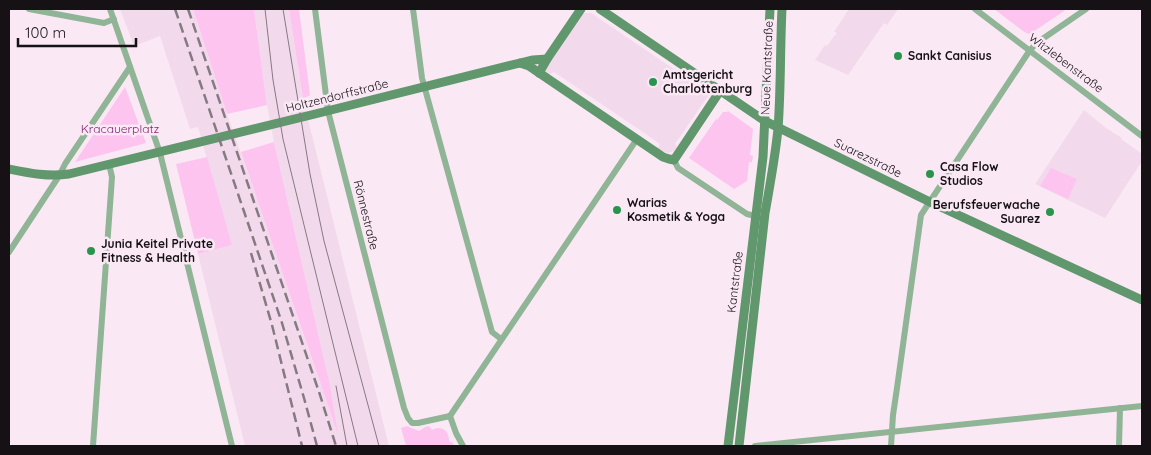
<svg xmlns="http://www.w3.org/2000/svg" width="1151" height="455" font-family="Quicksand,sans-serif">
	<style>
		.built { fill: #f2daec }
		.green { fill: #fec4f0 }
		.lines { fill: none; stroke-linecap: round; stroke-linejoin: round }
		.street { stroke: #90b496; stroke-width: 6 }
		.secondary { stroke: #60976c; stroke-width: 9 }
		.tram { stroke: #857a82; stroke-width: 1 }
		.rail { stroke: #857a82; stroke-width: 2.5; stroke-dasharray: 10 5; stroke-linecap: butt }
		.poi-dot { fill: #29944c; stroke: #fae9f5; stroke-width: 2 }
		.labels { text-anchor: middle; stroke-width: 5; stroke-linejoin: round; paint-order: stroke }
		.poi-label { font-size: 12px; font-weight: bold; fill: #161115; stroke: #fae9f5; text-anchor: start }
		.street-label { font-size: 12px; fill: #161115; stroke: #fae9f5 }
		.park-label { font-size: 12px; fill: #842574; stroke: #fae9f5 }
	</style>
	<rect width="100%" height="100%" fill="#fae9f5"/>
	<g class="built">
		<path d="M 120,9 L 193,9 L 227,114 L 265,221 L 307,346 L 337,432 L 330,385 L 274,142 L 267,105 L 254,9 L 289,9 L 303,99 L 389,446 L 245,446 L 198,254 L 231,245 L 198,127 L 190,129 L 160,36 L 134,46 Z"/>
		<path d="M 849,9 L 898,9 L 887,25 L 884,23 L 848,75 L 815,60 L 825,45 L 827,46 L 834,36 L 836,35 L 836,32 L 834,32 Z"/>
		<path d="M 585,13 L 591,13 L 696,84 L 705,84 L 708,86 L 710,92 L 708,96 L 675,144 L 677,147 L 674,151 L 668,153 L 657,149 L 660,144 L 640,130 L 554,72 L 549,75 L 545,72 L 545,70 L 582,14 Z"/>
		<path d="M 1084,110 L 1106,128 L 1122,138 L 1121,139 L 1142,154 L 1142,161 L 1105,218 L 1035,184 Z"/>
	</g>
	<g class="green">
		<path d="M 193,9 L 254,9 L 267,105 L 227,114 Z"/>
		<path d="M 289,9 L 299,9 L 310,95 L 303,99 Z"/>
		<path d="M 994,9 L 1067,9 L 1033,32 L 1028,34 L 1023,31 Z"/>
		<path d="M 125,87 L 146,143 L 75,162 Z"/>
		<path d="M 728,111 L 753,129 L 750,155 L 753,156 L 752,162 L 749,162 L 747,181 L 734,189 L 689,158 L 716,119 L 717,120 L 723,112 L 727,112 Z"/>
		<path d="M 274,142 L 330,385 L 338,435 L 241,152 Z"/>
		<path d="M 207,157 L 232,245 L 198,254 L 176,164 Z"/>
		<path d="M 1051,168 L 1077,179 L 1068,199 L 1040,186 Z"/>
		<path d="M 407,426 L 419,431 L 425,427 L 429,426 L 432,430 C 441,425 449,430 449,441 L 453,443 L 454,446 L 406,446 L 401,428 Z"/>
	</g>
	<g class="lines">
		<g class="street">
			<path d="M 29,9 L 104,23 L 114,19"/>
			<path d="M 110,9 L 160,153 L 232,446"/>
			<path d="M 315,9 L 328,111 L 404,408 L 408,418 L 412,423 L 418,423 L 450,416 L 456,433 L 463,446"/>
			<path d="M 413,9 L 422,78 L 492,332 L 501,339"/>
			<path d="M 975,9 L 1142,136"/>
			<path d="M 674,160 L 678,168 L 747,214 L 755,216"/>
			<path d="M 9,252 L 59,176 L 65,164 L 130,67"/>
			<path d="M 450,416 L 637,139"/>
			<path d="M 93,446 L 112,177 L 109,164"/>
			<path d="M 755,446 L 1142,406"/>
			<path d="M 891,446 L 893,415 L 897,388 L 921,215 L 1030,50 L 1038,42 L 1086,9"/>
			<path d="M 1119,446 L 1120,408"/>
		</g>
		<g class="secondary">
			<path d="M 600,9 L 765,121 L 930,202 L 1142,300"/>
			<path d="M 520,63 L 529,66 L 663,157 L 669,159 L 674,160 L 720,91"/>
			<path d="M 539,73 L 547,59 L 581,9"/>
			<path d="M 9,169 C 29,173 48,177 69,174 L 315,114 L 520,63 L 533,60 L 547,59"/>
			<path d="M 728,446 L 763,157 L 770,9"/>
			<path d="M 739,446 L 765,213 C 770,185 775,158 778,129 C 781,89 780,49 782,9"/>
		</g>
		<g class="tram">
			<path d="M 265,9 L 273,80 L 283,139 L 358,446"/>
			<path d="M 283,9 L 310,174 L 324,241 L 379,446"/>
			<path d="M 336,386 L 347,446"/>
		</g>
		<g class="rail">
			<path d="M 175,9 L 282,323 L 304,398 L 317,446"/>
			<path d="M 188,9 L 320,395 L 336,446"/>
			<path d="M 251,253 L 272,325 L 302,446"/>
		</g>
	</g>
	<g class="poi-dot">
		<circle cx="898" cy="56" r="5"/>
		<circle cx="653" cy="82" r="5"/>
		<circle cx="930" cy="174" r="5"/>
		<circle cx="617" cy="210" r="5"/>
		<circle cx="1050" cy="212" r="5"/>
		<circle cx="91" cy="251" r="5"/>
	</g>
	<g class="labels">
		<g class="poi-label">
			<text x="908" y="60">Sankt Canisius</text>
			<text x="663" y="79">Amtsgericht<tspan x="663" dy="14">Charlottenburg</tspan></text>
			<text x="940" y="171">Casa Flow<tspan x="940" dy="14">Studios</tspan></text>
			<text x="627" y="207">Warias<tspan x="627" dy="14">Kosmetik &amp; Yoga</tspan></text>
			<text x="1040" y="209" text-anchor="end">Berufsfeuerwache<tspan x="1040" dy="14">Suarez</tspan></text>
			<text x="101" y="248">Junia Keitel Private<tspan x="101" dy="14">Fitness &amp; Health</tspan></text>
		</g>
		<g class="street-label">
			<text transform="translate(1066 63) rotate(37)" y="4">Witzlebenstraße</text>
			<text transform="translate(767 68) rotate(-88)" y="4">Neue Kantstraße</text>
			<text transform="translate(337 96) rotate(-14)" y="4">Holtzendorffstraße</text>
			<text transform="translate(868 158) rotate(26)" y="4">Suarezstraße</text>
			<text transform="translate(366 215) rotate(76)" y="4">Rönnestraße</text>
			<text transform="translate(735 282) rotate(-83)" y="4">Kantstraße</text>
		</g>
		<g class="park-label">
			<text x="120" y="133">Kracauerplatz</text>
		</g>
	</g>
	<rect width="1151" height="455" fill="none" stroke="#161115" stroke-width="20"/>
	<path d="M18 38v8h118v-8" fill="none" stroke="#161115" stroke-width="2.5"/>
	<text x="25" y="38" font-size="15" fill="#161115" stroke="#fae9f5" stroke-width="4" paint-order="stroke">100 m</text>
</svg>
